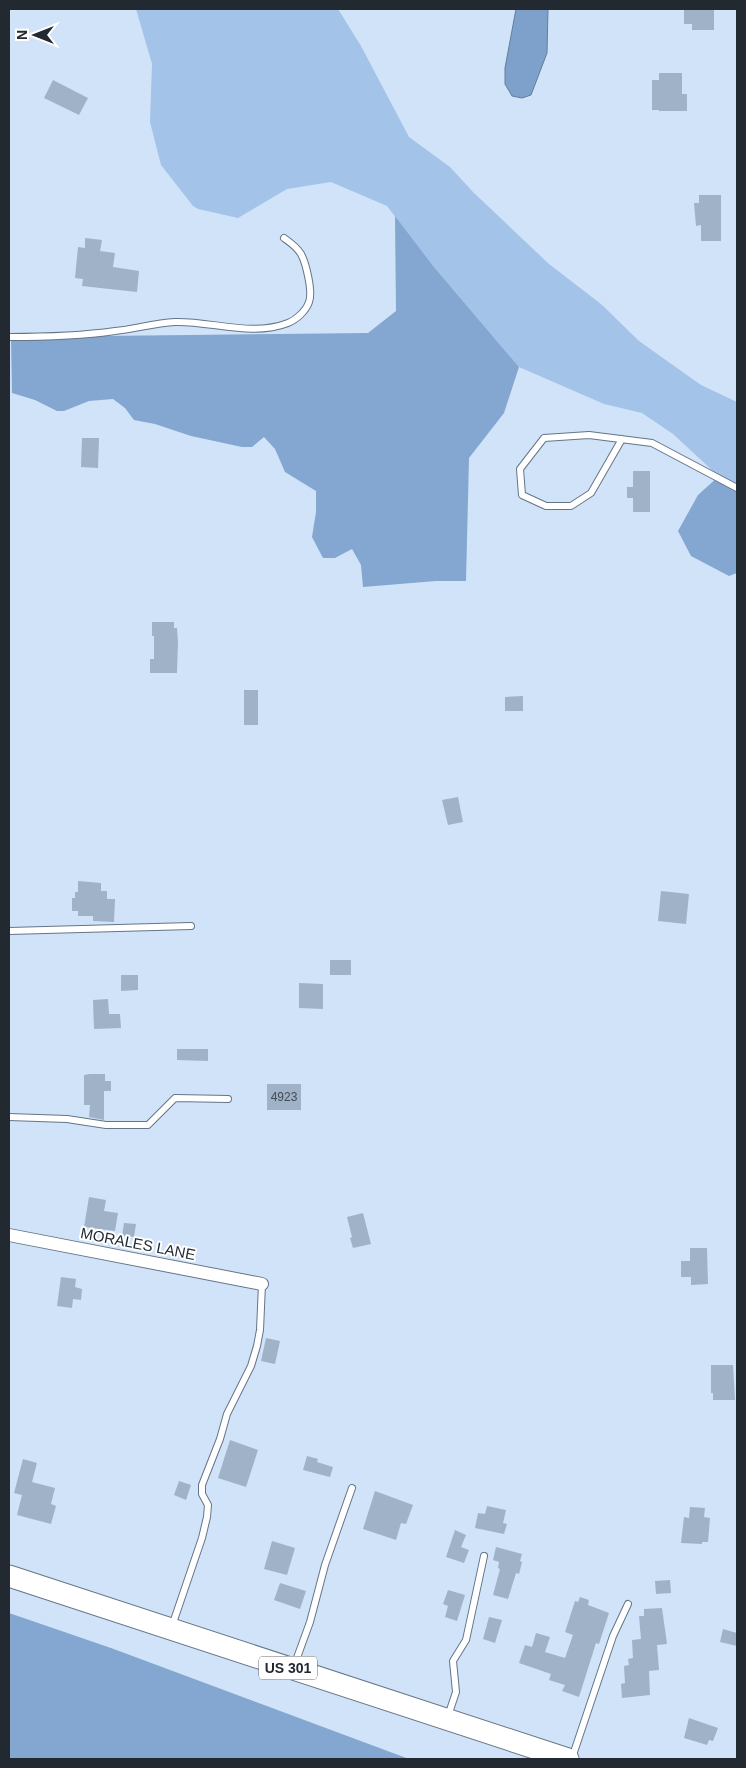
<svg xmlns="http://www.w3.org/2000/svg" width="746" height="1768" font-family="Helvetica,sans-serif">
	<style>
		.green { fill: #a4c3e8 }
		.forest { fill: #83a7d0 }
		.water { fill: #7ea1cb; stroke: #627d9d }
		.building { fill: #a0b2c7 }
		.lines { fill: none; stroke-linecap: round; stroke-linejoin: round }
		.lane-casing { stroke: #657588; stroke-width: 8 }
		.street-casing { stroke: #657588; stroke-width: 14 }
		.primary-casing { stroke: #657588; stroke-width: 23 }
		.lane { stroke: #fff; stroke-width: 6 }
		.street { stroke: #fff; stroke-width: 12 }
		.primary { stroke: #fff; stroke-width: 21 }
		.labels { text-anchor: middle; stroke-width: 4; stroke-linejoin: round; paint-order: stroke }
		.number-label { font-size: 12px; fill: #424b56 }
		.shield { fill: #fff; stroke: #64696f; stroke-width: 1 }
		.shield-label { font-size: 14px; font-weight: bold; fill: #222931 }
		.street-label { font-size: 15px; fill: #222931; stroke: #fff }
	</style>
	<rect width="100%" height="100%" fill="#d0e3f9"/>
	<path class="green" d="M 136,9 L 338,9 L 361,46 L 409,137 L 450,167 L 473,192 L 549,264 L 601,304 L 639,341 L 701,385 L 737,402 L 737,488 L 713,471 L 673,434 L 642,413 L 604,404 L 519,367 L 434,267 L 387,206 L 331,182 L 287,189 L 238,218 L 198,209 L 193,206 L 161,165 L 150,122 L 152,64 Z"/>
	<g class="forest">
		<path d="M 395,216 L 434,267 L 519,367 L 504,413 L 469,458 L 466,581 L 436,581 L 363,587 L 361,565 L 352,549 L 335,558 L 323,558 L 312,537 L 316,512 L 316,491 L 285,472 L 275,449 L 264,437 L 252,447 L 242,447 L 191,436 L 155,424 L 134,420 L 125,408 L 113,399 L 89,401 L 64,411 L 57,411 L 35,400 L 12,393 L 11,337 L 368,333 L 396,311 Z"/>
		<path d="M 719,476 L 737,488 L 737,573 L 729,576 L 691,556 L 678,531 L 698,495 Z"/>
		<path d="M 9,1613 L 111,1648 L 409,1759 L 9,1759 Z"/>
	</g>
	<path class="water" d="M 516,9 L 548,9 L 547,53 L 531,95 L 522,98 L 512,96 L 505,84 L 505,68 Z"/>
	<g class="building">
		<path d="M 684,9 L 714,9 L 714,30 L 692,30 L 692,24 L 684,24 Z"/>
		<path d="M 659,73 L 682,73 L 682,94 L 687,94 L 687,111 L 659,111 L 659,110 L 652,110 L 652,80 L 659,80 Z"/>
		<path d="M 53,80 L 88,98 L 79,115 L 44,98 Z"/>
		<path d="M 699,195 L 721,195 L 721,241 L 701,241 L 701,225 L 696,226 L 694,203 L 699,203 Z"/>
		<path d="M 85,238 L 102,240 L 100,251 L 115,253 L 113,267 L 139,271 L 137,292 L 82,286 L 83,279 L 75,278 L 78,247 L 85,248 Z"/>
		<path d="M 82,438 L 99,438 L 98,468 L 81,467 Z"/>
		<path d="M 633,471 L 650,471 L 650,512 L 633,512 L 633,498 L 627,498 L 627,487 L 633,487 Z"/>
		<path d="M 152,622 L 174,622 L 174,628 L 177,628 L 178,642 L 177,673 L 150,673 L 150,659 L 154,659 L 154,636 L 152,636 Z"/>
		<rect x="244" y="690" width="14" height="35"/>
		<path d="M 523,696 L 523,711 L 505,711 L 505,697 Z"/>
		<path d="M 458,797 L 463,822 L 448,825 L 442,800 Z"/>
		<path d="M 78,881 L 101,883 L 101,891 L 107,891 L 107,899 L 115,899 L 114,922 L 93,921 L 93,916 L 78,916 L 78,911 L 72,911 L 72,898 L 75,898 L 75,892 L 78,892 Z"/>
		<path d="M 661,891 L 689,894 L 686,924 L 658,921 Z"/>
		<rect x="330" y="960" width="21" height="15"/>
		<path d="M 121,975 L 138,975 L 138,990 L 121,991 Z"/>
		<path d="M 299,983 L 323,984 L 323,1009 L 299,1008 Z"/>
		<path d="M 108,999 L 109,1014 L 120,1014 L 121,1028 L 94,1029 L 93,1000 Z"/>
		<path d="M 177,1049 L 208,1049 L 208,1061 L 177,1060 Z"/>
		<path d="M 90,1074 L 105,1074 L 105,1081 L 111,1081 L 111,1091 L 104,1091 L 104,1120 L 89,1117 L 90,1105 L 84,1105 L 84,1075 Z"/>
		<rect x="267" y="1084" width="34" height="26"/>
		<path d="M 89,1197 L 106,1200 L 104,1211 L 118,1213 L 115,1231 L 84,1227 Z"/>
		<path d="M 363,1213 L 371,1244 L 353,1248 L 350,1238 L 352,1237 L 347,1217 Z"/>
		<path d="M 124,1223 L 136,1224 L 134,1237 L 122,1236 Z"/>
		<path d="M 690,1248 L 707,1248 L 708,1284 L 691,1285 L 691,1277 L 681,1277 L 681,1261 L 690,1261 Z"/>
		<path d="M 61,1277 L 76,1279 L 75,1287 L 82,1289 L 81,1300 L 73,1299 L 72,1308 L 57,1306 Z"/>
		<path d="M 266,1338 L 280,1341 L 275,1364 L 261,1361 Z"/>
		<path d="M 711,1365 L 733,1365 L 735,1400 L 713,1400 L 713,1393 L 711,1393 Z"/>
		<path d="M 230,1440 L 258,1450 L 246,1487 L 218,1478 Z"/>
		<path d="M 307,1456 L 318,1459 L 317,1462 L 333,1467 L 330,1477 L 303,1470 Z"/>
		<path d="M 23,1459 L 37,1463 L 32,1482 L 55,1488 L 51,1504 L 56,1506 L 51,1524 L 17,1515 L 22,1495 L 14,1493 Z"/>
		<path d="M 179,1481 L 191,1485 L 186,1500 L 174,1495 Z"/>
		<path d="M 375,1491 L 413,1505 L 406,1524 L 401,1523 L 396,1540 L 363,1529 Z"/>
		<path d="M 487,1506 L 506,1510 L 503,1523 L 507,1524 L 504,1534 L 475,1528 L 478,1513 L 485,1514 Z"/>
		<path d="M 690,1507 L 705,1508 L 704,1517 L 710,1518 L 708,1542 L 702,1542 L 702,1544 L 681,1543 L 684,1517 L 689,1518 Z"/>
		<path d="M 455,1530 L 466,1535 L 461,1547 L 469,1550 L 464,1563 L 446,1557 Z"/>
		<path d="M 272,1541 L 295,1548 L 287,1575 L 264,1569 Z"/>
		<path d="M 496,1547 L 522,1554 L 520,1561 L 522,1562 L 519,1574 L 516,1573 L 508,1599 L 493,1595 L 500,1569 L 498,1568 L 499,1562 L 493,1560 Z"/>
		<path d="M 670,1580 L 671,1593 L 656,1594 L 655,1581 Z"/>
		<path d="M 280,1583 L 306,1591 L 300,1609 L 274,1600 Z"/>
		<path d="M 448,1590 L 465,1595 L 457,1621 L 445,1617 L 448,1606 L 443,1604 Z"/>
		<path d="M 580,1597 L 589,1600 L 588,1605 L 609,1613 L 599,1644 L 596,1643 L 579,1697 L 562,1691 L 565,1685 L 549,1680 L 551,1674 L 519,1663 L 525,1645 L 532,1647 L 536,1633 L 550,1637 L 545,1652 L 565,1658 L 573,1635 L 565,1632 L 575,1601 L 578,1602 Z"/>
		<path d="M 662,1608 L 667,1644 L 657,1645 L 659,1670 L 649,1671 L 650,1695 L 622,1698 L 621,1684 L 625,1683 L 624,1666 L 629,1665 L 628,1659 L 633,1658 L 632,1640 L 641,1639 L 639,1616 L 644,1616 L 644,1609 Z"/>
		<path d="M 489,1617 L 502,1620 L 495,1643 L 483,1639 Z"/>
		<path d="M 723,1629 L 737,1633 L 737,1646 L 720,1642 Z"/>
		<path d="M 689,1718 L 718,1728 L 713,1741 L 709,1740 L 707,1745 L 684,1738 Z"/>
	</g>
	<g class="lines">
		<defs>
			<g id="lane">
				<path d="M 9,337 C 44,337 80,336 115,331 C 135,329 154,323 175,322 C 212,321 252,337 288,323 C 296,320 306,311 309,302 C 313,292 306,263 301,254 C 297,247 291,243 284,238"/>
				<path d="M 622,439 L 591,493 L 571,506 L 546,506 L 522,495 L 520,469 L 544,438 L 589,435 L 652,443 L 737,488"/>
				<path d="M 9,931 L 191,926"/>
				<path d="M 9,1117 L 67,1119 L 106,1125 L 148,1125 L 175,1098 L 228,1099"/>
				<path d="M 172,1626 L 202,1538 L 207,1517 L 208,1505 L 202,1494 L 202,1485 L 220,1439 L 227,1414 L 251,1366 L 257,1346 L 260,1330 L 262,1284"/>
				<path d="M 294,1666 L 310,1622 L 325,1565 L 352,1488"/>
				<path d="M 448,1716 L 456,1692 L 453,1661 L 466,1640 L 484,1556"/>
				<path d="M 572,1758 L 613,1636 L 628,1604"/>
			</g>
			<path id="street" d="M 9,1235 L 262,1284"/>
			<path id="primary" d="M 9,1576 L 568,1759"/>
		</defs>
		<use href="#lane" class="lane-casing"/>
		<use href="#street" class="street-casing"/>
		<use href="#primary" class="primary-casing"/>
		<use href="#lane" class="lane"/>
		<use href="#street" class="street"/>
		<use href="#primary" class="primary"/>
	</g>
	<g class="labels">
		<g class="number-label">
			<text x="284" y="1101">4923</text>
		</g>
		<rect class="shield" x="259" y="1656.5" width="58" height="23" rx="4"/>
		<g class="shield-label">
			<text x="288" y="1673">US 301</text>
		</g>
		<g class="street-label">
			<text transform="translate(138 1244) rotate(11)" y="5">MORALES LANE</text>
		</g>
	</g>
	<rect width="746" height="1768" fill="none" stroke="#222931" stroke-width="20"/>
	<g transform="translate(35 35) rotate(270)" stroke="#ffffff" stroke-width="4" paint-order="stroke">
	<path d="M0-4L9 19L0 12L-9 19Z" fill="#222931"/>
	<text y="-8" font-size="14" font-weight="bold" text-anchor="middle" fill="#222931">N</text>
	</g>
</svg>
